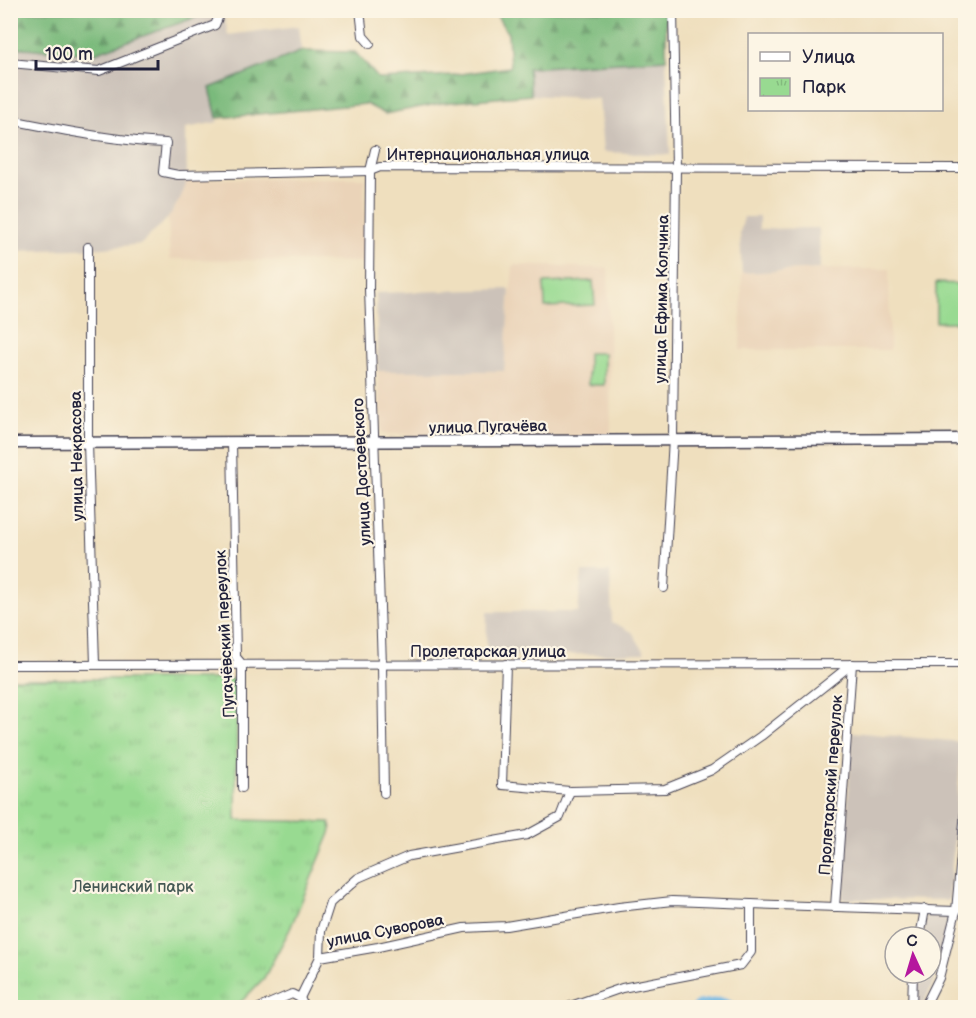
<svg xmlns="http://www.w3.org/2000/svg" width="976" height="1018" font-family="'Balsamiq Sans',sans-serif">
	<style>
		.built { fill: #ead3b8 }
		.industrial { fill: #ccc2b9 }
		.forest { fill: url(#forest-firs); stroke: #4e6e5b; stroke-width: 1.5 }
		.park { fill: url(#park-tufts); stroke: #5d7e66; stroke-width: 1.5 }
		.garden { fill: #98da91; stroke: #5d7e66; stroke-width: 1.5 }
		.lines { fill: none; stroke-linecap: round; stroke-linejoin: round }
		.river { stroke: #6ab4e2; stroke-width: 15 }
		.street-casing { stroke: #413e4f; stroke-width: 10 }
		.secondary-casing { stroke: #413e4f; stroke-width: 13 }
		.street { stroke: #fff; stroke-width: 8 }
		.secondary { stroke: #fff; stroke-width: 10 }
		.labels { text-anchor: middle; stroke-width: 4.5; stroke-linejoin: round; paint-order: stroke }
		.street-label { font-size: 16px; fill: #22223b; stroke: #fcf5e5 }
		.park-label { font-size: 16px; fill: #455955; stroke: #fcf5e5 }
	</style>
	<defs>
		<pattern id="forest-firs" width="22" height="20" patternUnits="userSpaceOnUse" patternTransform="scale(1.5)"><rect width="22" height="20" fill="#7aba7b"/><path d="M5 1l3.5 6h-7zM16 11l3.5 6h-7z" fill="#649766"/></pattern>
		<pattern id="park-tufts" width="24" height="20" patternUnits="userSpaceOnUse" patternTransform="scale(1.5)"><rect width="24" height="20" fill="#98da91"/><path d="M3 7l-1-3M5 7V3M7 7l1-3M15 17l-1-3M17 17v-4M19 17l1-3" fill="none" stroke="#83bb7e"/></pattern>
	</defs>
	<rect width="100%" height="100%" fill="#fcf5e5"/>
	<filter id="ink" filterUnits="userSpaceOnUse"><feTurbulence type="fractalNoise" baseFrequency=".0167" numOctaves="2"/><feDisplacementMap in="SourceGraphic" scale="12" xChannelSelector="R" yChannelSelector="G"/><feConvolveMatrix kernelMatrix="1 2 1 2 8 2 1 2 1" color-interpolation-filters="sRGB"/></filter>
	<filter id="wash" filterUnits="userSpaceOnUse"><feTurbulence type="fractalNoise" baseFrequency=".008" numOctaves="4" result="noise"/><feDisplacementMap in="SourceGraphic" scale="24" xChannelSelector="R" yChannelSelector="G"/><feGaussianBlur stdDeviation="1.35" result="paint"/><feColorMatrix in="noise" values="0 0 0 0 0 0 0 0 0 0 0 0 0 0 0 0 0 1.4 0 .05"/><feComposite in="paint" operator="in"/></filter>
	<g filter="url(#wash)">
		<rect width="100%" height="100%" fill="#efdfbe"/>
		<g class="built">
			<path d="M 364,178 L 365,262 L 170,259 L 168,218 L 180,199 L 187,181 L 191,179 Z"/>
			<path d="M 513,265 L 608,268 L 611,436 L 499,437 L 382,434 L 378,371 L 503,371 Z"/>
			<path d="M 825,269 L 889,269 L 890,350 L 740,350 L 742,273 Z"/>
		</g>
		<g class="industrial">
			<path d="M 223,10 L 228,35 L 299,26 L 302,51 L 210,88 L 218,122 L 186,128 L 187,181 L 180,199 L 168,218 L 141,244 L 104,248 L 11,251 L 10,47 L 92,54 L 197,17 L 197,11 Z"/>
			<path d="M 666,59 L 670,155 L 603,152 L 599,99 L 531,95 L 528,68 Z"/>
			<path d="M 744,217 L 759,217 L 759,229 L 819,228 L 820,269 L 742,273 L 740,233 Z"/>
			<path d="M 510,289 L 504,371 L 378,371 L 376,293 Z"/>
			<path d="M 582,572 L 610,572 L 612,622 L 632,632 L 645,653 L 486,656 L 487,612 L 578,612 Z"/>
			<path d="M 852,732 L 962,742 L 949,900 L 842,899 Z"/>
			<path d="M 927,914 L 950,915 L 935,979 L 922,1007 L 915,1008 L 916,973 L 931,973 L 931,937 L 923,937 Z"/>
		</g>
		<g class="forest">
			<path d="M 197,11 L 197,17 L 92,54 L 11,47 L 11,11 Z"/>
			<path d="M 494,11 L 666,11 L 666,59 L 528,68 L 531,95 L 442,103 L 385,114 L 366,104 L 217,118 L 210,88 L 302,51 L 355,52 L 379,79 L 454,75 L 510,67 L 508,34 Z"/>
		</g>
		<path class="park" d="M 11,679 L 237,679 L 236,820 L 330,822 L 331,831 L 290,929 L 264,978 L 236,1007 L 11,1007 Z"/>
		<g class="garden">
			<path d="M 593,281 L 595,305 L 545,307 L 544,283 Z"/>
			<path d="M 936,283 L 965,284 L 965,322 L 936,322 Z"/>
			<rect x="588" y="353" width="16" height="32"/>
		</g>
		<g class="lines">
			<path class="river" d="M 699,1008 L 721,1005 L 729,1008"/>
		</g>
	</g>
	<g filter="url(#ink)">
		<g class="lines">
			<defs>
				<g id="street">
					<path d="M 360,10 L 363,36 L 370,44"/>
					<path d="M 10,63 L 99,71 L 215,25 L 218,18 L 217,10"/>
					<path d="M 10,120 C 62,130 114,141 166,143 L 163,172 L 178,175 L 370,171 L 380,167 L 966,168"/>
					<path d="M 375,150 L 370,171 L 369,289 L 382,665 L 384,793"/>
					<path d="M 88,247 L 88,443 L 95,664"/>
					<path d="M 232,442 L 236,657 L 242,664 L 242,788"/>
					<path d="M 664,588 L 673,439 L 676,168 L 673,10"/>
					<path d="M 506,664 L 502,785 L 570,791 L 665,789 L 712,770 L 761,736 L 852,664"/>
					<path d="M 10,665 L 966,664"/>
					<path d="M 570,791 L 560,817 L 527,835 L 409,856 L 358,878 L 330,903 L 321,931 L 320,957 L 378,947 L 464,928 L 506,926 L 619,907 L 672,901 L 751,904"/>
					<path d="M 835,907 L 852,664"/>
					<path d="M 920,937 L 925,909"/>
					<path d="M 300,998 L 320,957"/>
					<path d="M 259,1008 L 292,994 L 300,998 L 305,1008"/>
					<path d="M 565,1008 L 622,988 L 741,965 L 751,952 L 751,904 L 956,911"/>
					<path d="M 912,1008 L 913,973"/>
					<path d="M 924,1008 L 939,978 L 956,911 L 966,800"/>
				</g>
				<path id="secondary" d="M 10,443 L 966,439"/>
			</defs>
			<use href="#street" class="street-casing"/>
			<use href="#secondary" class="secondary-casing"/>
			<use href="#street" class="street"/>
			<use href="#secondary" class="secondary"/>
		</g>
	</g>
	<g class="labels">
		<g class="street-label">
			<text x="488" y="160">Интернациональная улица</text>
			<text transform="translate(661 299) rotate(-89)" y="6">улица Ефима Колчина</text>
			<text transform="translate(488 426) rotate(-1)" y="6">улица Пугачёва</text>
			<text transform="translate(76 456) rotate(-91)" y="6">улица Некрасова</text>
			<text transform="translate(361 472) rotate(-93)" y="6">улица Достоевского</text>
			<text transform="translate(224 634) rotate(-93)" y="6">Пугачёвский переулок</text>
			<text x="488" y="657">Пролетарская улица</text>
			<text transform="translate(830 785) rotate(-86)" y="6">Пролетарский переулок</text>
			<text transform="translate(385 930) rotate(-11)" y="6">улица Суворова</text>
		</g>
		<g class="park-label">
			<text x="133" y="892">Ленинский парк</text>
		</g>
	</g>
	<rect width="976" height="1018" fill="none" stroke="#fcf5e5" stroke-width="36"/>
	<rect x="748" y="33" width="195" height="78" fill="#fcf5e5" stroke="#a5a1a1" stroke-width="1.5"/>
	<rect x="760" y="52" width="30" height="9" fill="#ffffff" stroke="#a5a1a1" stroke-width="1.5"/>
	<text x="802" y="63" font-size="18" fill="#22223b">Улица</text>
	<rect x="760" y="78" width="30" height="18" fill="url(#park-tufts)" stroke="#a5a1a1" stroke-width="1.5"/>
	<text x="802" y="93" font-size="18" fill="#22223b">Парк</text>
	<g transform="translate(913 955) rotate(356)"><circle r="28" fill="#fcf5e5" stroke="#a5a1a1" stroke-width="1.5"/>
	<path d="M0-4.5L10 22L0 15L-10 22Z" fill="#b5179e"/>
	<text y="-9" font-size="16" font-weight="bold" text-anchor="middle" fill="#22223b">С</text>
	</g>
	<path d="M36 60v9h122v-9" fill="none" stroke="#22223b" stroke-width="3"/>
	<text x="45" y="60" font-size="18" fill="#22223b" stroke="#fcf5e5" stroke-width="4.5" paint-order="stroke">100 m</text>
</svg>
